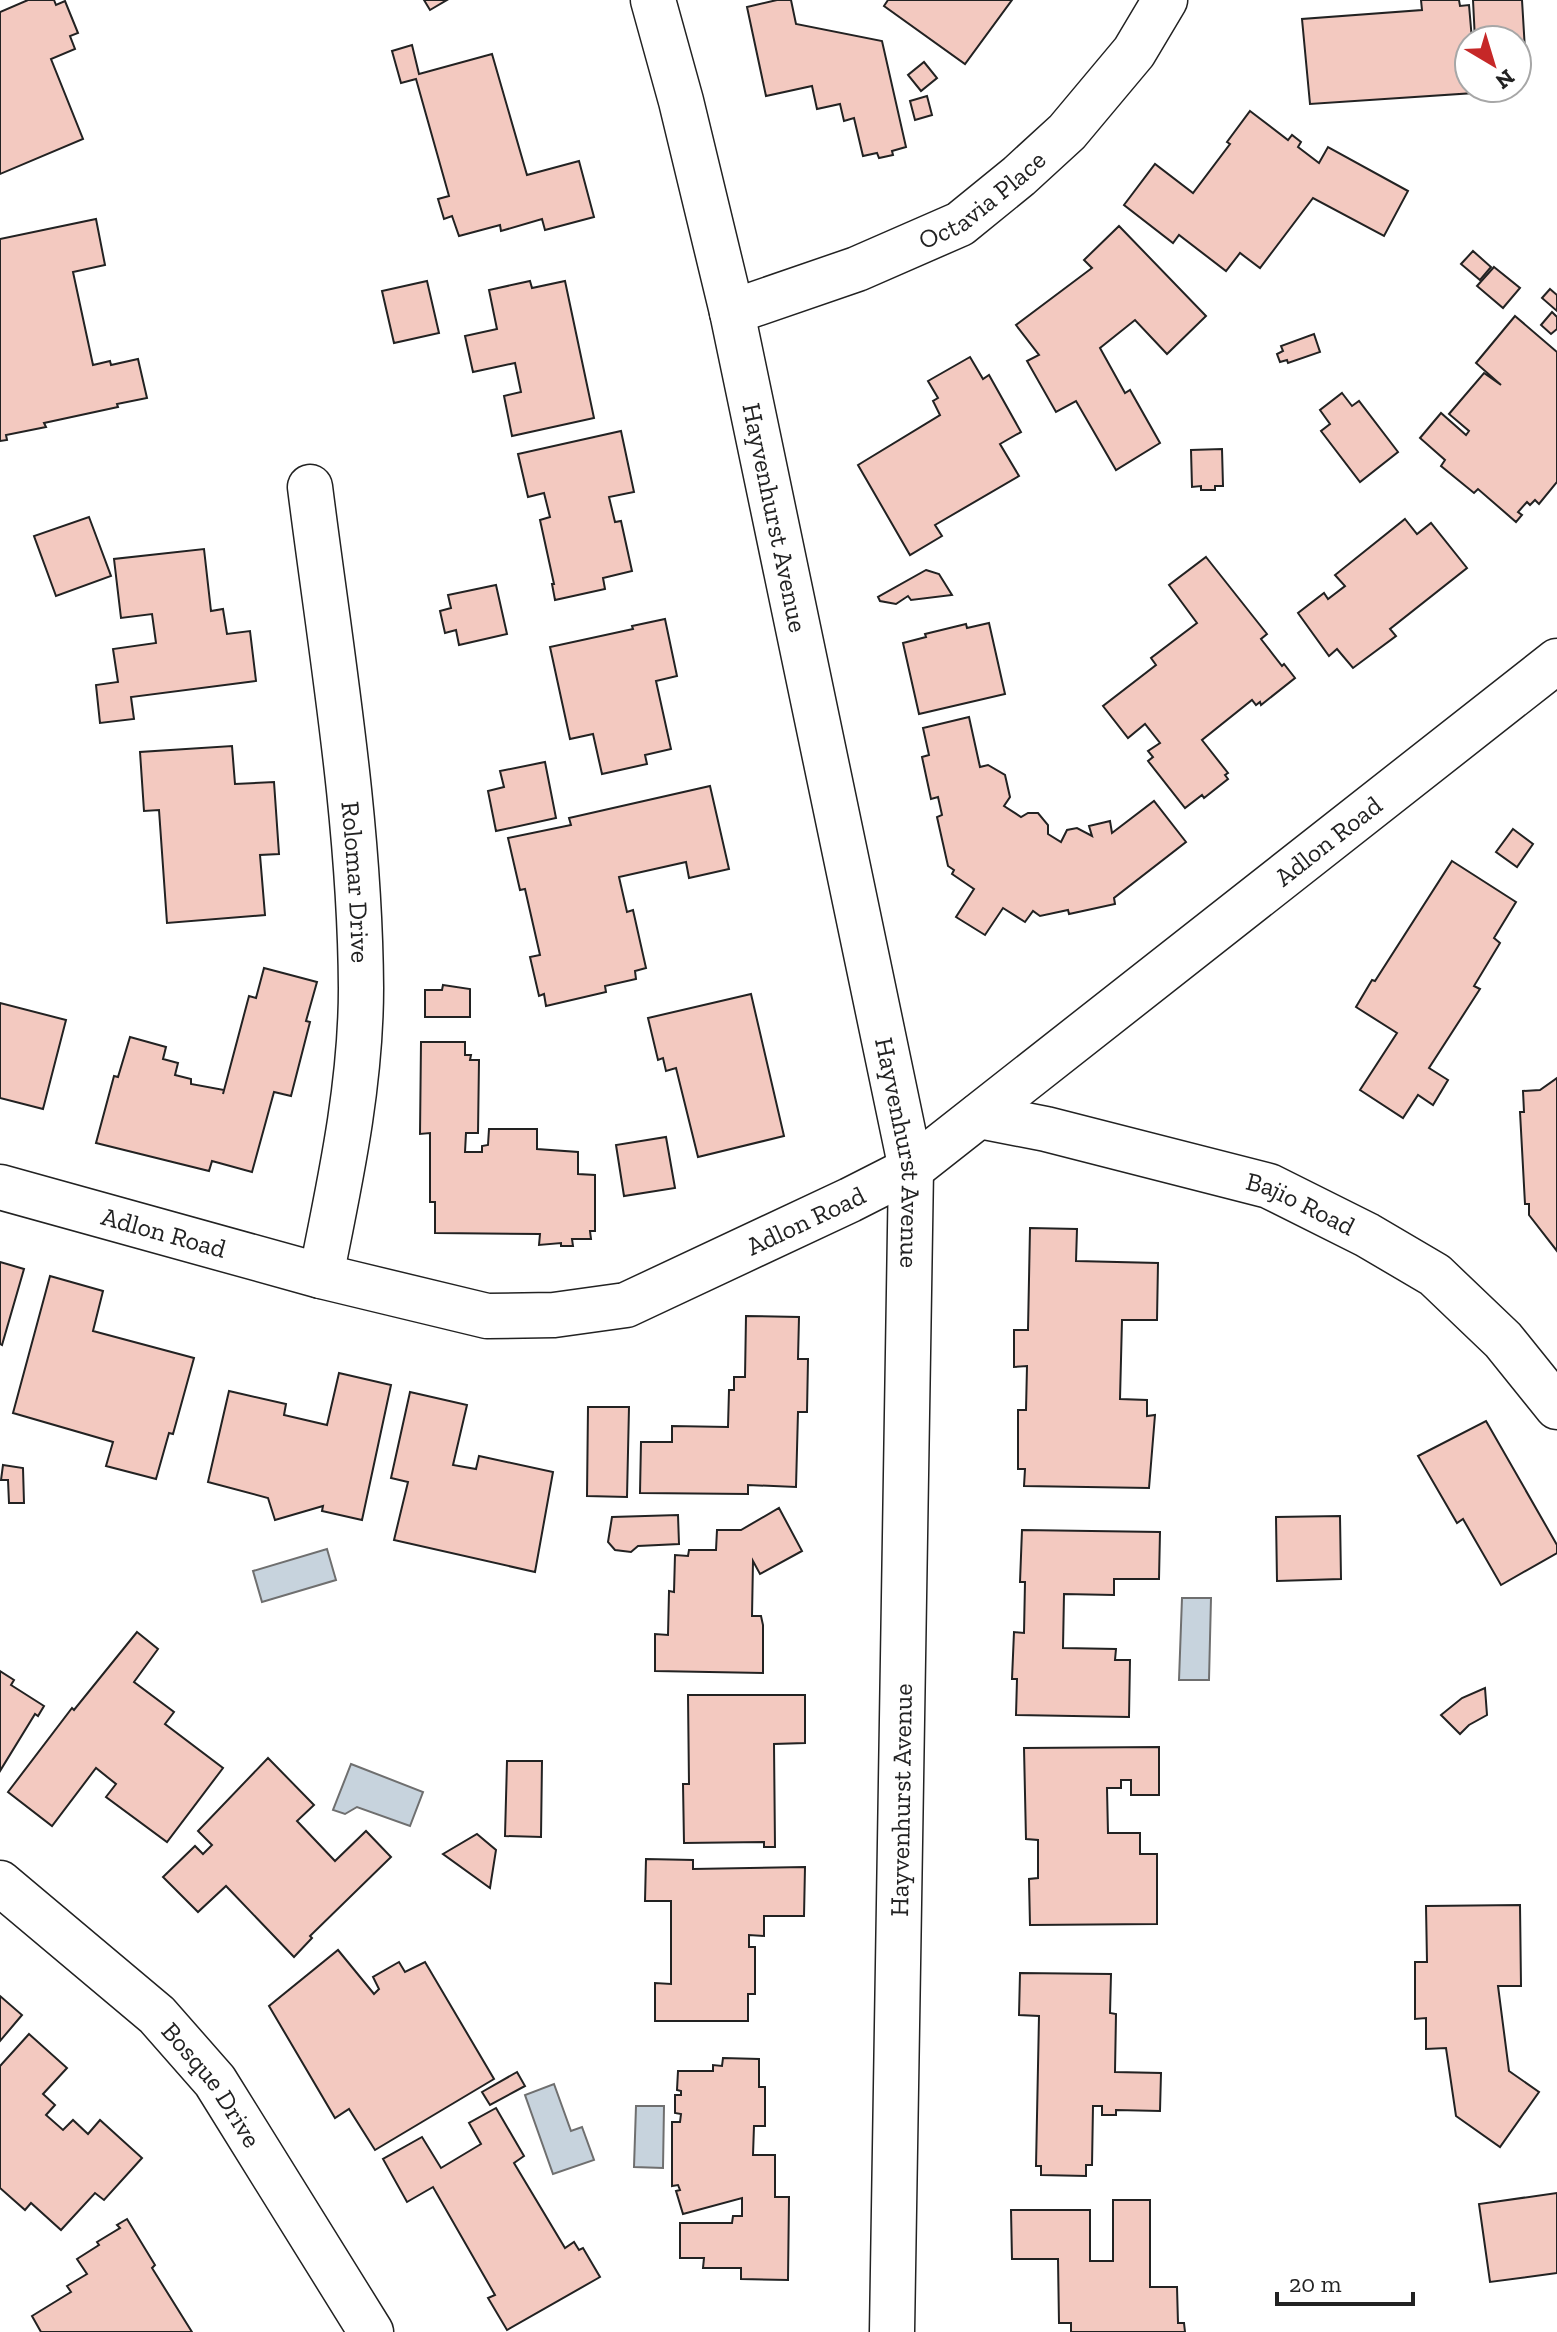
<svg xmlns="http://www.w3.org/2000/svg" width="1557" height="2332" font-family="'Zilla Slab',serif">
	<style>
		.water { fill: #c7d3dd; stroke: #6f6f6f; stroke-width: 2 }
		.building { fill: #f3c9c0; stroke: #222; stroke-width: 2 }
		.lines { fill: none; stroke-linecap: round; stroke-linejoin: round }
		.minor-casing { stroke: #222; stroke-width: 47 }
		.major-casing { stroke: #222; stroke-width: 47 }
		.minor { stroke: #fff; stroke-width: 44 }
		.major { stroke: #fff; stroke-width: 44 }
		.labels { text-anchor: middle; stroke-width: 6; stroke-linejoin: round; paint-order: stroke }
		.street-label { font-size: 26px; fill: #222; stroke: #fff }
	</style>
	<rect width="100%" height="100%" fill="#fff"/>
	<g class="water">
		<path d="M 327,1549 L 336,1580 L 262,1602 L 253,1571 Z"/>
		<path d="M 1182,1598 L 1211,1598 L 1209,1680 L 1179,1680 Z"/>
		<path d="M 351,1764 L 423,1792 L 410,1826 L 357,1807 L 345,1814 L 333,1810 Z"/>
		<path d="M 554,2084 L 571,2131 L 582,2127 L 594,2160 L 553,2174 L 525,2095 Z"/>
		<path d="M 636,2106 L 664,2106 L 663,2168 L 634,2167 Z"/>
	</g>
	<g class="building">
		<path d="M 28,0 L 54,0 L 56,5 L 65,1 L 78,33 L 70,36 L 75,49 L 51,59 L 83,139 L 0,174 L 0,12 Z"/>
		<path d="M 424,0 L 447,0 L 430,10 Z"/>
		<path d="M 777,0 L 791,0 L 796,24 L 882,41 L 906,147 L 892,151 L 893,155 L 879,158 L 877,153 L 863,156 L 854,118 L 844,121 L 840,104 L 817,109 L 812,86 L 766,96 L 747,7 Z"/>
		<path d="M 888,0 L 1012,0 L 965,64 L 884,6 Z"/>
		<path d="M 1421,0 L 1459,0 L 1460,6 L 1469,5 L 1472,40 L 1469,40 L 1469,88 L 1473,88 L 1474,93 L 1310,104 L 1302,19 L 1422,10 Z"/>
		<path d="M 1473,0 L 1522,0 L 1525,50 L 1517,50 L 1517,40 L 1475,40 Z"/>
		<path d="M 412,45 L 419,74 L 492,54 L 527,175 L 579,161 L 594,217 L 545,230 L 542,219 L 501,231 L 500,225 L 459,236 L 452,216 L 444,219 L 438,199 L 449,196 L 416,79 L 401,83 L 392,51 Z"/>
		<path d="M 924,62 L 937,78 L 921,91 L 908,75 Z"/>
		<path d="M 927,96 L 932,115 L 915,120 L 910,101 Z"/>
		<path d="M 1250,111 L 1288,140 L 1292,135 L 1301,142 L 1298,147 L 1319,163 L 1328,147 L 1408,191 L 1384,236 L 1313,198 L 1260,268 L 1240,253 L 1226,271 L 1179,235 L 1173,243 L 1124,205 L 1155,164 L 1193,193 L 1230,144 L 1227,142 Z"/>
		<path d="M 96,219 L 105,265 L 73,272 L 93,365 L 110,361 L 111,365 L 138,359 L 147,398 L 117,404 L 118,407 L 44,423 L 46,427 L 6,435 L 7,440 L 0,441 L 0,239 Z"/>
		<path d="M 1119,226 L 1206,316 L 1167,354 L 1135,320 L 1100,348 L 1125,393 L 1130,390 L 1160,443 L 1116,470 L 1076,401 L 1056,412 L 1027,361 L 1039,355 L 1016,325 L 1092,268 L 1084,260 Z"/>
		<path d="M 1473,251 L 1491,267 L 1480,280 L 1461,264 Z"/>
		<path d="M 1494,267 L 1520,288 L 1503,308 L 1477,286 Z"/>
		<path d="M 427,281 L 439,333 L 394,343 L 382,291 Z"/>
		<path d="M 530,281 L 532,288 L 565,281 L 594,418 L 512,436 L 504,396 L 521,392 L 515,363 L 473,372 L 465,336 L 497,329 L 489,290 Z"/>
		<path d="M 1550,289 L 1557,295 L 1557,311 L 1542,298 Z"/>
		<path d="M 1552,312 L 1557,317 L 1557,329 L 1551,334 L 1541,325 Z"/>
		<path d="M 1515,316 L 1557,352 L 1557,482 L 1539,504 L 1535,500 L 1530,505 L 1527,502 L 1518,512 L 1522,515 L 1516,522 L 1478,489 L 1474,493 L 1441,466 L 1445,460 L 1420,438 L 1441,413 L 1466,435 L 1469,431 L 1449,414 L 1484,373 L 1501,385 L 1476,363 Z"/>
		<path d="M 1314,334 L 1320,352 L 1288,363 L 1287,360 L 1280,362 L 1277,354 L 1283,351 L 1281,346 Z"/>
		<path d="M 970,357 L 983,379 L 989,375 L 1021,432 L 1000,444 L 1019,476 L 935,525 L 942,536 L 910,555 L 858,465 L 940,415 L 933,401 L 938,398 L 928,381 Z"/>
		<path d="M 1342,393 L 1352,406 L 1359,401 L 1398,452 L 1360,482 L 1321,431 L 1330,424 L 1320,410 Z"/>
		<path d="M 621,431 L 634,492 L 609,497 L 615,522 L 621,521 L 632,571 L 603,578 L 605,589 L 555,600 L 552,584 L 554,584 L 540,520 L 550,517 L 544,493 L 528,497 L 518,454 Z"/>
		<path d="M 1222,449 L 1223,486 L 1215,486 L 1215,490 L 1201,490 L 1201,486 L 1192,487 L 1191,450 Z"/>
		<path d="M 89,517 L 111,576 L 56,596 L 34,536 Z"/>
		<path d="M 1405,519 L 1417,534 L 1431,523 L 1467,568 L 1390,629 L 1396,636 L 1353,668 L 1337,649 L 1329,656 L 1298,613 L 1324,593 L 1328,599 L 1345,586 L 1335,575 Z"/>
		<path d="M 204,549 L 211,611 L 223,609 L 227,634 L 250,631 L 256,681 L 131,697 L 134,719 L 100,723 L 96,685 L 118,682 L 113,649 L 156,643 L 152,614 L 121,618 L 114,559 Z"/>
		<path d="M 1206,557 L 1267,634 L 1261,639 L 1282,666 L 1284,664 L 1295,678 L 1261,705 L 1260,702 L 1256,705 L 1252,700 L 1202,740 L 1228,773 L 1225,775 L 1228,779 L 1204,798 L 1202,795 L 1185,808 L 1148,761 L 1153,757 L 1148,751 L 1160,743 L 1145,724 L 1128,738 L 1103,706 L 1156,665 L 1151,658 L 1197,623 L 1169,585 Z"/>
		<path d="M 926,570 L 939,574 L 952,595 L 911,600 L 908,596 L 896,604 L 880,601 L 878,597 Z"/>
		<path d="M 496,585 L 507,634 L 459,645 L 456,630 L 445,633 L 440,611 L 451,608 L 448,595 Z"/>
		<path d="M 665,619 L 677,676 L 656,681 L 671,749 L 645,755 L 647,764 L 602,774 L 593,734 L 570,739 L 550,647 L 633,629 L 632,626 Z"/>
		<path d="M 989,623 L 1005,694 L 919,714 L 903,643 L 926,637 L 925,634 L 966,624 L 967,628 Z"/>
		<path d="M 969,717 L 980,767 L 988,765 L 1005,775 L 1010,797 L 1004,806 L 1021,817 L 1028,813 L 1038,813 L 1048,825 L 1048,834 L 1061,842 L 1067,830 L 1077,828 L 1092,836 L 1089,826 L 1110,821 L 1112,833 L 1154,801 L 1186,842 L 1114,898 L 1115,904 L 1069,914 L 1068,910 L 1040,916 L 1033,911 L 1025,922 L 1003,908 L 985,935 L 956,917 L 974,889 L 952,874 L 954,870 L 948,866 L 937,817 L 942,815 L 938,797 L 931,799 L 922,757 L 929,755 L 923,728 Z"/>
		<path d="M 232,746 L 235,784 L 274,782 L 279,854 L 260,855 L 265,915 L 167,923 L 159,810 L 144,811 L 140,752 Z"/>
		<path d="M 545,762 L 556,818 L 496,831 L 488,791 L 504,787 L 500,771 Z"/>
		<path d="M 710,786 L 729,869 L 689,878 L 686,862 L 619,877 L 627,912 L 633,910 L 646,968 L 635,971 L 636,979 L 605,986 L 606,992 L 546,1006 L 544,994 L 539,996 L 530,957 L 540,955 L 525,889 L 520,890 L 508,838 L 571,825 L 569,818 Z"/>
		<path d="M 1513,829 L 1533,844 L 1517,867 L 1496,852 Z"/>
		<path d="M 1452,861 L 1516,902 L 1494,938 L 1500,943 L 1474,986 L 1480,989 L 1429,1068 L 1448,1080 L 1433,1105 L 1418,1095 L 1403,1118 L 1360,1090 L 1397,1033 L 1356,1007 L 1372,980 L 1375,981 Z"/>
		<path d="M 264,968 L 317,982 L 306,1021 L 310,1022 L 291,1096 L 274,1092 L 252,1172 L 212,1161 L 209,1171 L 96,1143 L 114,1076 L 118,1077 L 130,1037 L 166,1047 L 163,1059 L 178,1063 L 175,1075 L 191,1079 L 191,1084 L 224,1090 L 223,1094 L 249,996 L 256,998 Z"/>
		<path d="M 443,985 L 470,989 L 470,1017 L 425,1017 L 425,990 L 442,990 Z"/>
		<path d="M 751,994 L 784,1136 L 698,1157 L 676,1068 L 666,1071 L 663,1058 L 658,1060 L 648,1018 Z"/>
		<path d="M 0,1003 L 66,1020 L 43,1109 L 0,1098 Z"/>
		<path d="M 421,1042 L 465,1042 L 465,1055 L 471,1055 L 470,1060 L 479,1060 L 478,1133 L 466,1133 L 465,1152 L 482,1152 L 482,1146 L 488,1145 L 489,1129 L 537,1129 L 537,1149 L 578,1152 L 578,1174 L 595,1175 L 595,1231 L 590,1231 L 591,1239 L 572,1239 L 573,1246 L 561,1246 L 561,1243 L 539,1245 L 540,1234 L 435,1233 L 435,1202 L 430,1202 L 430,1133 L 420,1134 Z"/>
		<path d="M 1557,1078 L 1557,1251 L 1529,1215 L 1529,1204 L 1525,1204 L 1520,1112 L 1524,1112 L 1523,1091 L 1540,1090 Z"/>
		<path d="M 666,1137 L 675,1188 L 624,1196 L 616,1145 Z"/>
		<path d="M 1030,1228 L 1077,1229 L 1076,1261 L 1158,1263 L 1157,1320 L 1122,1320 L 1120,1399 L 1147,1400 L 1147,1416 L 1155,1415 L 1149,1488 L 1024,1486 L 1025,1469 L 1018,1469 L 1018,1410 L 1026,1410 L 1027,1366 L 1014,1367 L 1014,1330 L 1028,1330 Z"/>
		<path d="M 0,1262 L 24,1269 L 2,1345 L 0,1344 Z"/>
		<path d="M 50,1276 L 103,1291 L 93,1331 L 194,1358 L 173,1434 L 169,1433 L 156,1479 L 106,1466 L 113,1442 L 13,1413 Z"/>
		<path d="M 746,1316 L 799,1317 L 798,1359 L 808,1359 L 807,1412 L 798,1412 L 796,1487 L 748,1485 L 748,1494 L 640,1493 L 641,1442 L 672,1442 L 672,1426 L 728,1427 L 729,1390 L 734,1390 L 734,1377 L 745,1377 Z"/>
		<path d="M 339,1373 L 391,1385 L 362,1520 L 322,1511 L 323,1506 L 275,1520 L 268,1498 L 208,1482 L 229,1391 L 286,1404 L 284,1415 L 327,1425 Z"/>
		<path d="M 410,1392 L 467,1405 L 453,1465 L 476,1469 L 479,1456 L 553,1472 L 535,1572 L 394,1540 L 408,1482 L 391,1478 Z"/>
		<path d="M 588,1407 L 629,1407 L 627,1497 L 587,1496 Z"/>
		<path d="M 1486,1421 L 1557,1545 L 1557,1553 L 1501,1585 L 1463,1519 L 1457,1523 L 1418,1456 Z"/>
		<path d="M 3,1465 L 23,1468 L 24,1503 L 9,1503 L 8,1480 L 1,1480 Z"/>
		<path d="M 779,1508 L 802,1551 L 760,1574 L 753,1561 L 752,1616 L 761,1616 L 763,1625 L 763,1673 L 655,1671 L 655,1634 L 668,1635 L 669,1591 L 674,1592 L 675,1555 L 688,1556 L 689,1550 L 716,1550 L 717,1530 L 741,1530 Z"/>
		<path d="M 678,1515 L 679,1544 L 638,1546 L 631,1552 L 615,1550 L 608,1542 L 612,1517 Z"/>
		<path d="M 1340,1516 L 1341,1579 L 1277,1581 L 1276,1517 Z"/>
		<path d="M 1022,1530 L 1160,1532 L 1159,1579 L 1114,1579 L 1114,1595 L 1064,1594 L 1063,1648 L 1116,1649 L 1115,1660 L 1130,1660 L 1129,1717 L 1016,1715 L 1017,1679 L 1012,1679 L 1014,1632 L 1024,1633 L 1025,1582 L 1020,1582 Z"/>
		<path d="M 137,1632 L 158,1649 L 134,1682 L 174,1712 L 165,1724 L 223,1768 L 167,1842 L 106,1797 L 116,1784 L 96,1768 L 52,1826 L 8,1792 L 72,1708 L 74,1710 Z"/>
		<path d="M 0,1671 L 14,1680 L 11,1685 L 44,1706 L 38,1716 L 35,1714 L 0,1771 Z"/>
		<path d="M 1485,1688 L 1487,1715 L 1469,1725 L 1460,1734 L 1441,1715 L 1462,1698 Z"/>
		<path d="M 688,1695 L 805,1695 L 805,1743 L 774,1744 L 775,1847 L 764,1847 L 764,1842 L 684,1843 L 683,1784 L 689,1784 Z"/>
		<path d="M 1159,1747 L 1159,1795 L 1131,1795 L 1131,1780 L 1121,1780 L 1121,1788 L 1107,1788 L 1108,1833 L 1140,1833 L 1140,1854 L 1157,1854 L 1157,1924 L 1030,1925 L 1029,1879 L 1038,1878 L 1038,1840 L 1026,1839 L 1024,1748 Z"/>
		<path d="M 268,1758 L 314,1805 L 297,1821 L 335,1861 L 366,1831 L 391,1857 L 310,1936 L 312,1938 L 294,1957 L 226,1886 L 198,1912 L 163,1877 L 195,1846 L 203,1854 L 212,1845 L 198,1831 Z"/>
		<path d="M 507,1761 L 542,1761 L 541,1837 L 505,1836 Z"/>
		<path d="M 477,1834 L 496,1850 L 490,1888 L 443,1854 Z"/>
		<path d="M 646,1859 L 693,1860 L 693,1869 L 805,1867 L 804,1916 L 764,1916 L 764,1936 L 749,1935 L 749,1947 L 755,1947 L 755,1994 L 748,1994 L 748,2021 L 655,2021 L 655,1983 L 671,1984 L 671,1901 L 645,1901 Z"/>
		<path d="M 1520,1905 L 1521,1986 L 1498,1986 L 1509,2071 L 1539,2092 L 1500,2147 L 1456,2116 L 1446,2048 L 1426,2049 L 1426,2018 L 1415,2019 L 1415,1962 L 1427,1962 L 1426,1906 Z"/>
		<path d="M 338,1950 L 374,1994 L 379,1989 L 373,1977 L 399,1962 L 405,1972 L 425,1962 L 494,2079 L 375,2150 L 349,2109 L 335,2118 L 269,2006 Z"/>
		<path d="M 1020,1973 L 1111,1974 L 1110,2013 L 1116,2014 L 1115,2072 L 1161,2073 L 1160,2111 L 1116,2110 L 1116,2115 L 1102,2115 L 1102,2106 L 1093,2106 L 1092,2165 L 1086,2165 L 1086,2176 L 1041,2175 L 1041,2166 L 1036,2166 L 1039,2016 L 1019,2015 Z"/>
		<path d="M 0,1996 L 22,2015 L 0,2041 Z"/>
		<path d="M 29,2034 L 67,2068 L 43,2094 L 55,2105 L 46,2115 L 63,2130 L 73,2120 L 88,2134 L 100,2120 L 142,2158 L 104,2200 L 95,2193 L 61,2230 L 31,2203 L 25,2210 L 0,2188 L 0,2066 Z"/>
		<path d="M 723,2058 L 759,2059 L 759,2087 L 765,2087 L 765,2126 L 754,2126 L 753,2155 L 775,2155 L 775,2197 L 789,2197 L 788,2280 L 741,2279 L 741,2268 L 703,2268 L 704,2258 L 680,2258 L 680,2223 L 732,2223 L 733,2216 L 742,2216 L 742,2198 L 683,2214 L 676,2191 L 680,2190 L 678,2185 L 672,2186 L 672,2122 L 680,2122 L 681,2114 L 675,2113 L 675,2095 L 681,2095 L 681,2091 L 677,2090 L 678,2071 L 713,2071 L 713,2065 L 722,2066 Z"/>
		<path d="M 517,2072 L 525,2086 L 490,2105 L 482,2092 Z"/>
		<path d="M 496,2108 L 524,2156 L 514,2163 L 565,2248 L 574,2242 L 579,2250 L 583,2248 L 600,2277 L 507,2330 L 488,2298 L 495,2295 L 433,2187 L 407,2202 L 383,2159 L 422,2137 L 441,2168 L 481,2144 L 469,2123 Z"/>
		<path d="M 1557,2193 L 1557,2273 L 1490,2282 L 1479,2204 Z"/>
		<path d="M 1113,2200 L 1150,2200 L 1150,2287 L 1177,2287 L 1178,2323 L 1184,2323 L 1185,2332 L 1071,2332 L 1071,2323 L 1059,2323 L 1058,2259 L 1012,2259 L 1011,2210 L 1090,2210 L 1090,2261 L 1113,2261 Z"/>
		<path d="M 127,2219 L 155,2265 L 152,2268 L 192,2332 L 41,2332 L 32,2316 L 71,2292 L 67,2286 L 87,2274 L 77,2259 L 99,2245 L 97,2242 L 120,2228 L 117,2225 Z"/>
	</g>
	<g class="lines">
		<defs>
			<g id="minor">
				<path id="s1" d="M 732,312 L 857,269 L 960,224 L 1019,176 L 1067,132 L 1134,52 L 1165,0"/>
				<path id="s2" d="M 310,487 C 331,653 360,820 361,988 C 361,1086 340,1181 321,1276"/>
				<path id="s3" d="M 979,1116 L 1046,1129 L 1269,1186 L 1367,1235 L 1435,1275 L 1503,1340 L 1557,1407"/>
				<path id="s4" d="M 0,1187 L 321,1276 L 487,1316 L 554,1315 L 626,1305 L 850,1200 L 911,1169 L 1557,661"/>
				<path id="s5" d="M 0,1883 L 157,2015 L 215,2081 L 371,2332"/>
			</g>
			<g id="major">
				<path id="s6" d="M 653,0 L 681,101 L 732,312 L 911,1169 L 892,2332"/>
			</g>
		</defs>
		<use href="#minor" class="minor-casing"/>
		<use href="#major" class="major-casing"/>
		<use href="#minor" class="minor"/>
		<use href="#major" class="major"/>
	</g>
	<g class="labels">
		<g class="street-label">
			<text dy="9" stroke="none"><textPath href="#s1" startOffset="276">Octavia Place</textPath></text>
			<text dy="9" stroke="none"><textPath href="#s6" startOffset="532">Hayvenhurst Avenue</textPath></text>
			<text dy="9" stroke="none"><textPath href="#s4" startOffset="1490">Adlon Road</textPath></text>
			<text dy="9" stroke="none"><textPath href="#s2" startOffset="398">Rolomar Drive</textPath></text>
			<text dy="9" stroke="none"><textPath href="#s6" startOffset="1180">Hayvenhurst Avenue</textPath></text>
			<text dy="9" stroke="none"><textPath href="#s3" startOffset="334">Bajio Road</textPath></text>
			<text dy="9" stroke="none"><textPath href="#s4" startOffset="842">Adlon Road</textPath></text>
			<text dy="9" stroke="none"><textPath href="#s4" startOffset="170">Adlon Road</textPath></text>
			<text transform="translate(901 1800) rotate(-89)" y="9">Hayvenhurst Avenue</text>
			<text dy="9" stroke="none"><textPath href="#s5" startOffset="294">Bosque Drive</textPath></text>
		</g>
	</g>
	<g transform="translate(1493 64) rotate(142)"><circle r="38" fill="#ffffff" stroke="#a7a7a7" stroke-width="2"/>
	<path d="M0-6L14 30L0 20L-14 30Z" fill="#c62828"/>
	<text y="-12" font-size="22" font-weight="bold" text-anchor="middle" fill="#222222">N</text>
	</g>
	<path d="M1277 2292v12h136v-12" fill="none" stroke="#222222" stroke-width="4"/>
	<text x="1289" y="2292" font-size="24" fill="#222222" stroke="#ffffff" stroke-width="6" paint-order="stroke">20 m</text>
</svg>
